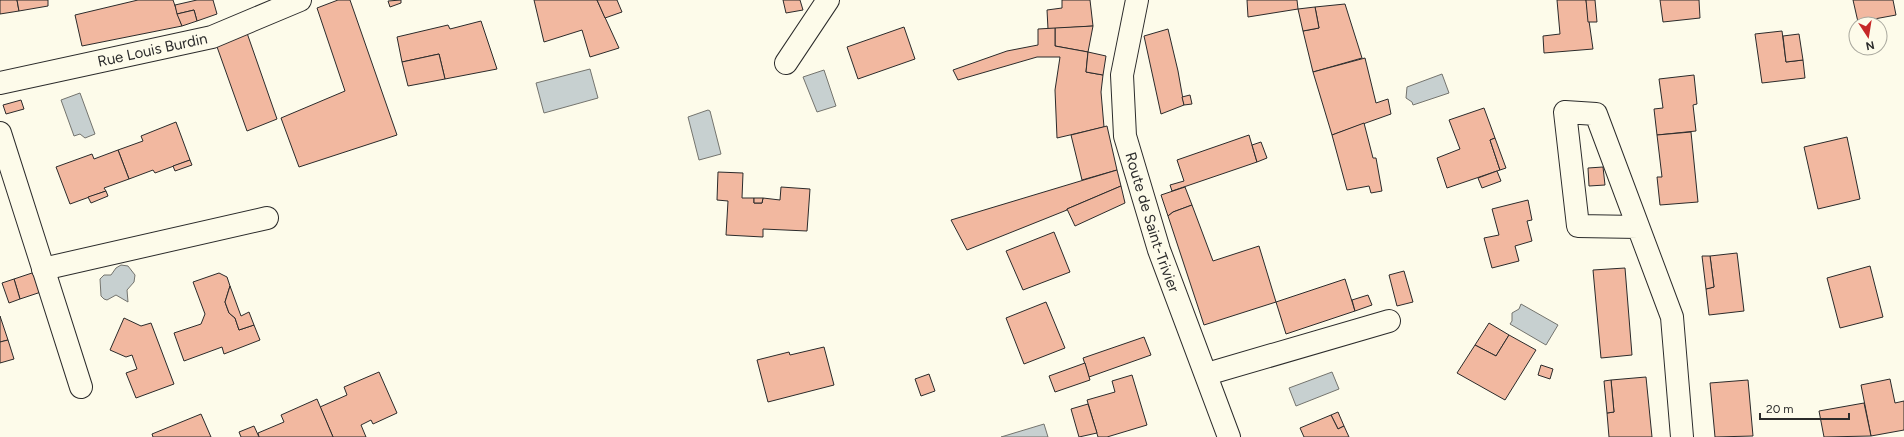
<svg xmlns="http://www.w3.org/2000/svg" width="1904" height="437" font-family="Figtree,sans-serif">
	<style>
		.water { fill: #c7d0d0; stroke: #74746e }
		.building { fill: #f2b8a0; stroke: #2b2b2b }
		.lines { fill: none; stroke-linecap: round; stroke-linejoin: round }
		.minor-casing { stroke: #2b2b2b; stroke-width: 24 }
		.major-casing { stroke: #2b2b2b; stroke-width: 24 }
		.minor { stroke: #fdfbea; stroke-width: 22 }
		.major { stroke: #fdfbea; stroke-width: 22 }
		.labels { text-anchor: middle; stroke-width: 3; stroke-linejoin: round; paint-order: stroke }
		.street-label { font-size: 15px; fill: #2b2b2b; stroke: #fdfbea }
	</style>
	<rect width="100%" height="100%" fill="#fdfbea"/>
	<g class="water">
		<path d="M 590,69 L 598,98 L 544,113 L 536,83 Z"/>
		<path d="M 824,70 L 836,106 L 817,112 L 803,77 Z"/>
		<path d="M 1442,74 L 1449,93 L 1413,105 L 1412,102 L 1406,98 L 1407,87 Z"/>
		<path d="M 80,93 L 95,134 L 85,138 L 80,134 L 74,136 L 61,100 Z"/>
		<path d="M 708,110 L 710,111 L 721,154 L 699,160 L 688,117 Z"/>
		<path d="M 121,265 L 128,266 L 135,275 L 134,282 L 127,290 L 128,302 L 116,295 L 107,300 L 104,299 L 101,296 L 100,279 L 104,275 L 111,275 L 116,268 Z"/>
		<path d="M 1521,304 L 1558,325 L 1546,345 L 1510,324 L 1512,321 L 1512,313 L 1519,309 Z"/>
		<path d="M 1332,372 L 1339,389 L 1296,406 L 1289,388 Z"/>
		<path d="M 1044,424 L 1048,437 L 1001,437 Z"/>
	</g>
	<g class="building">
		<path d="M 0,0 L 17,0 L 19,11 L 0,14 Z"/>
		<path d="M 17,0 L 48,0 L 48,6 L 19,11 Z"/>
		<path d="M 138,0 L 173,0 L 182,26 L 82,46 L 75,15 Z"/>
		<path d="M 197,0 L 213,0 L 217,14 L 197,21 L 194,10 L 177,14 L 175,5 Z"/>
		<path d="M 338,0 L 350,0 L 397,135 L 299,167 L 281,118 L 345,91 L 317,8 Z"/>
		<path d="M 401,0 L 401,3 L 390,7 L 388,1 Z"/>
		<path d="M 534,0 L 597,0 L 619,48 L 590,57 L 582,30 L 544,42 Z"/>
		<path d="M 597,0 L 617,0 L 622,12 L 605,18 Z"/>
		<path d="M 783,0 L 800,0 L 803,10 L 786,13 Z"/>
		<path d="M 1062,0 L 1090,0 L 1093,26 L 1048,29 L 1047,10 L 1062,8 Z"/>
		<path d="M 1247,0 L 1297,0 L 1298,9 L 1248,17 Z"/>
		<path d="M 1557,0 L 1586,0 L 1593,49 L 1544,53 L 1543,36 L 1560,34 Z"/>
		<path d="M 1586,0 L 1595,0 L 1597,22 L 1588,22 Z"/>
		<path d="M 1660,0 L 1699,0 L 1700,18 L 1663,22 Z"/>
		<path d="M 1853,0 L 1893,0 L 1896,15 L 1858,22 Z"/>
		<path d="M 1345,4 L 1362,58 L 1313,72 L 1303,31 L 1319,28 L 1315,7 Z"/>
		<path d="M 1315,7 L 1319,28 L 1303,31 L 1298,9 Z"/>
		<path d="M 194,10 L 197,21 L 182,26 L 177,14 Z"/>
		<path d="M 481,21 L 497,69 L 445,79 L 439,54 L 402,62 L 397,37 L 448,25 L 450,29 Z"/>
		<path d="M 1093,26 L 1088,52 L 1055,46 L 1055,28 Z"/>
		<path d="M 904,27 L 915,59 L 858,79 L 847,47 Z"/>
		<path d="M 1055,28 L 1055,46 L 1088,52 L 1086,72 L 1103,75 L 1101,92 L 1104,127 L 1057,138 L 1055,90 L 1060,57 L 1037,57 L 958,80 L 953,70 L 1007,51 L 1038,45 L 1038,29 Z"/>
		<path d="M 1168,29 L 1178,71 L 1184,105 L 1161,114 L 1144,36 Z"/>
		<path d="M 1782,31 L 1786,62 L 1803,60 L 1805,78 L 1762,83 L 1755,34 Z"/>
		<path d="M 247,33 L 277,119 L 247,131 L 216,44 Z"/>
		<path d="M 1799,34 L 1803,60 L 1786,62 L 1783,36 Z"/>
		<path d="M 1088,52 L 1106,56 L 1103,75 L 1086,72 Z"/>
		<path d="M 439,54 L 445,79 L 408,86 L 402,62 Z"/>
		<path d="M 1365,58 L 1376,103 L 1388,99 L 1391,114 L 1332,135 L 1313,72 Z"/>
		<path d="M 1694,75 L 1697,104 L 1693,105 L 1696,131 L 1657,135 L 1654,109 L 1663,108 L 1659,79 Z"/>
		<path d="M 1190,95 L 1192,104 L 1184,105 L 1182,97 Z"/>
		<path d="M 21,100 L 24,109 L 6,114 L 3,105 Z"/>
		<path d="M 1484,108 L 1495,138 L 1490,140 L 1500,170 L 1447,188 L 1437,158 L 1460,149 L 1449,120 Z"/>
		<path d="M 176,122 L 190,160 L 155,173 L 153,170 L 129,179 L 118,150 L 143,141 L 141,136 Z"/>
		<path d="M 1364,123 L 1373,158 L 1376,158 L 1382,191 L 1371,193 L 1369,186 L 1347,190 L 1332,135 Z"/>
		<path d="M 1107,126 L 1117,170 L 1082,180 L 1071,135 Z"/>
		<path d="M 1691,132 L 1698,202 L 1660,205 L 1657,177 L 1662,177 L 1657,135 Z"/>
		<path d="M 1249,135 L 1257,162 L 1172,191 L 1170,185 L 1184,181 L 1177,160 Z"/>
		<path d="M 1847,137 L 1860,199 L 1818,209 L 1804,147 Z"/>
		<path d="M 1495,138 L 1506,168 L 1500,170 L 1490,140 Z"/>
		<path d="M 1261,142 L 1267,158 L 1257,162 L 1252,145 Z"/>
		<path d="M 118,150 L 129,179 L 104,188 L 106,191 L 70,204 L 56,167 L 92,154 L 94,159 Z"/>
		<path d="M 190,160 L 192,165 L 175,171 L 173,166 Z"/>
		<path d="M 1603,167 L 1605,185 L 1589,186 L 1588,168 Z"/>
		<path d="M 1117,170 L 1121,186 L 1067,209 L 1067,210 L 967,250 L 951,220 Z"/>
		<path d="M 1497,171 L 1501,181 L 1482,188 L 1478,178 Z"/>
		<path d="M 718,172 L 743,173 L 742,198 L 754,198 L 754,203 L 762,203 L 763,198 L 780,200 L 781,187 L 810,189 L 807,231 L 763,229 L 763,237 L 726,235 L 728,201 L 717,200 Z"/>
		<path d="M 1121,186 L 1125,203 L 1075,226 L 1067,209 Z"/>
		<path d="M 1185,187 L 1192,205 L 1173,212 L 1168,216 L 1161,195 Z"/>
		<path d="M 106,191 L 108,196 L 91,203 L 88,197 Z"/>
		<path d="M 754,198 L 763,198 L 762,203 L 754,203 Z"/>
		<path d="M 1528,200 L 1532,220 L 1527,221 L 1532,241 L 1515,246 L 1519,261 L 1492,268 L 1484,238 L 1499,235 L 1492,209 Z"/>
		<path d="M 1192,205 L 1213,261 L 1259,246 L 1276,302 L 1204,325 L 1168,216 L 1173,212 Z"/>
		<path d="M 1054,232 L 1070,272 L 1023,290 L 1006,251 Z"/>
		<path d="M 1737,253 L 1744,311 L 1709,315 L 1706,289 L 1714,287 L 1710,256 Z"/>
		<path d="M 1702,256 L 1710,256 L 1714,287 L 1706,289 Z"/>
		<path d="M 1870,266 L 1883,317 L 1840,328 L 1827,278 Z"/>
		<path d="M 1625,268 L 1632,355 L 1601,358 L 1593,270 Z"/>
		<path d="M 1404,271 L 1413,302 L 1397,306 L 1389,275 Z"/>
		<path d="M 35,272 L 41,292 L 20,299 L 14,279 Z"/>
		<path d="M 219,273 L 227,277 L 230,286 L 225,302 L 229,313 L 235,318 L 239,330 L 254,325 L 260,340 L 224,354 L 222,347 L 184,361 L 174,333 L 201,324 L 205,314 L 193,282 Z"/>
		<path d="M 14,279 L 20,299 L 9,303 L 2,283 Z"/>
		<path d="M 1345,279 L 1355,311 L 1286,334 L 1276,302 Z"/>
		<path d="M 230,286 L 241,316 L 249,312 L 254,325 L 239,330 L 235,318 L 229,313 L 225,302 Z"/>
		<path d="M 1368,295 L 1372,305 L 1355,311 L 1352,300 Z"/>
		<path d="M 1046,302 L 1065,348 L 1024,364 L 1006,318 Z"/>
		<path d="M 0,316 L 8,340 L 0,342 Z"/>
		<path d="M 124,318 L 141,326 L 151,323 L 174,384 L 136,398 L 126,373 L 137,369 L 132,355 L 126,357 L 110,350 Z"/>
		<path d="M 1489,323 L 1509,335 L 1496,356 L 1475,345 Z"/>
		<path d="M 1509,335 L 1536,350 L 1505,400 L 1457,373 L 1475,345 L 1496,356 Z"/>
		<path d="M 1144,337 L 1151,355 L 1089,377 L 1083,358 Z"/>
		<path d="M 8,340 L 14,359 L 0,363 L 0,342 Z"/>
		<path d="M 824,347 L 834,385 L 768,402 L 757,360 L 789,352 L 790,355 Z"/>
		<path d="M 1085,363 L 1090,380 L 1055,392 L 1049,376 Z"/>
		<path d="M 1541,365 L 1553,369 L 1550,379 L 1538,375 Z"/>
		<path d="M 379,372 L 397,413 L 373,424 L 371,420 L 361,425 L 366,437 L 333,437 L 320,407 L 347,395 L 344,387 Z"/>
		<path d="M 929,374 L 935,391 L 921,396 L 915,379 Z"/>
		<path d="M 1132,375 L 1147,425 L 1107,437 L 1098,437 L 1087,400 L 1115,392 L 1112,381 Z"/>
		<path d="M 1646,377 L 1652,437 L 1609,437 L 1607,413 L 1614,412 L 1611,380 Z"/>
		<path d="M 1890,379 L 1895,403 L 1904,401 L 1904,430 L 1871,436 L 1861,385 Z"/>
		<path d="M 1611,380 L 1614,412 L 1607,413 L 1604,381 Z"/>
		<path d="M 1748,380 L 1753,436 L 1715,437 L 1710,383 Z"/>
		<path d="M 317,399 L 333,437 L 259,437 L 258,433 L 284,422 L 281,415 Z"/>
		<path d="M 1864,403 L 1871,436 L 1824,437 L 1819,411 Z"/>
		<path d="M 1088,404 L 1097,433 L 1079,437 L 1071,409 Z"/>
		<path d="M 1338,412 L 1344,426 L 1338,429 L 1331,415 Z"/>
		<path d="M 201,414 L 211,437 L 153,437 L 152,434 Z"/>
		<path d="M 1331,415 L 1338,429 L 1344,426 L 1349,437 L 1304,437 L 1300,428 Z"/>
		<path d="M 254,426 L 259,437 L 241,437 L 239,432 Z"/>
	</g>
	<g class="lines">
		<defs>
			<g id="minor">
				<path d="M 786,63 L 828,0"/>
				<path id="s1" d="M 0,83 L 212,37 L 300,0"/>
				<path d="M 0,133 L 81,387"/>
				<path d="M 1638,227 L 1578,226 L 1565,112 L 1596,114 L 1672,317 L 1682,437"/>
				<path d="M 43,269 L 267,218"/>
				<path d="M 1207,374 L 1389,321"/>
			</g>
			<g id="major">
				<path id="s2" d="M 1137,0 L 1122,75 L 1125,136 L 1159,250 L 1229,437"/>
			</g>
		</defs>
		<use href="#minor" class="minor-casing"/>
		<use href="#major" class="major-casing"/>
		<use href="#minor" class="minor"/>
		<use href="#major" class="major"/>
	</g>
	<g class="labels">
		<g class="street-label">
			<text dy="5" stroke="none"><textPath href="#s1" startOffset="156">Rue Louis Burdin</textPath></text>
			<text dy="5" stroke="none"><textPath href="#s2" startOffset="228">Route de Saint-Trivier</textPath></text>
		</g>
	</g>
	<g transform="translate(1868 36) rotate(168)"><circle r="19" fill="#fdfbea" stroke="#a9a89e"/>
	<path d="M0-3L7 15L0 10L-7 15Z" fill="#c62828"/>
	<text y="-6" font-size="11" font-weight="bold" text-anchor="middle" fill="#2b2b2b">N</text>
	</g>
	<path d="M1760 413v6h89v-6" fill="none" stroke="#2b2b2b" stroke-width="2"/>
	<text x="1766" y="413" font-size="12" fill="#2b2b2b" stroke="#fdfbea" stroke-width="3" paint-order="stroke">20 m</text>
</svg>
